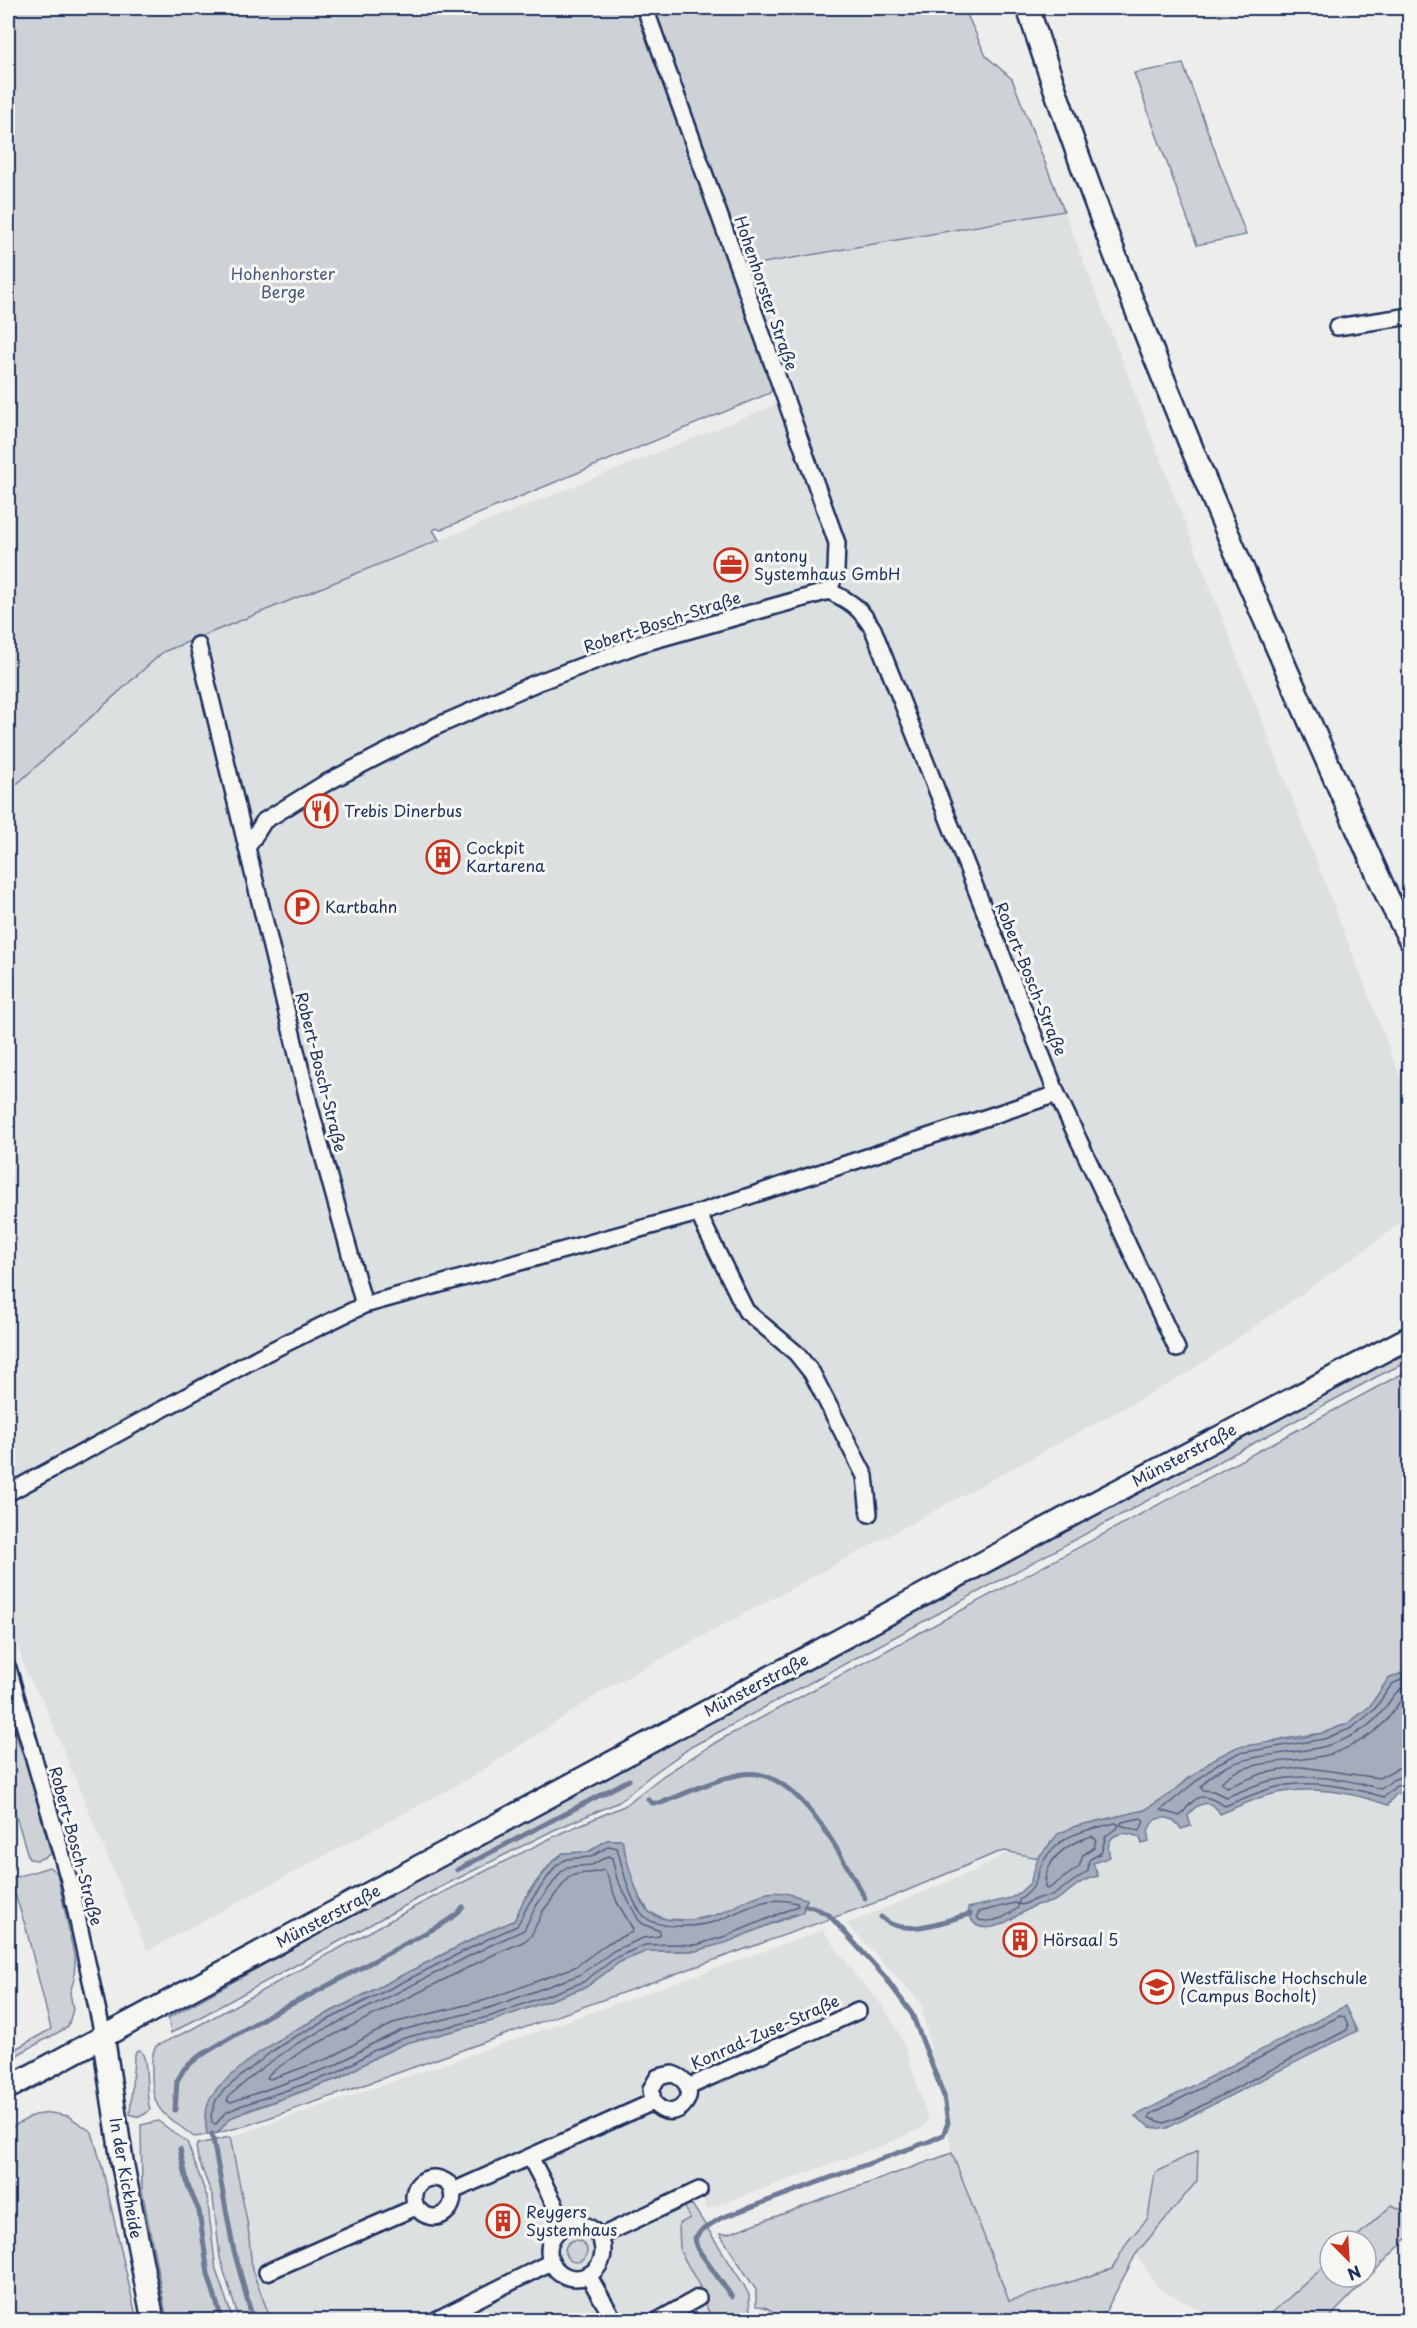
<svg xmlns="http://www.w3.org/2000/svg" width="1417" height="2328" viewBox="0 0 1417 2328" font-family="'Playpen Sans',sans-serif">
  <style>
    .built { fill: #dde0e1 }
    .green { fill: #ced2d7; stroke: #74809a; stroke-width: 1.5 }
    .water { fill: #a5acbc; stroke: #6e7a96; stroke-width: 1.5 }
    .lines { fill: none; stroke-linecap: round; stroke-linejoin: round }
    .shore { stroke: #526184; stroke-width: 1.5 }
    .stream { stroke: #6e7a96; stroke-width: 5 }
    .street-casing { stroke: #1b2f5e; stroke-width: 20 }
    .secondary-casing { stroke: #1b2f5e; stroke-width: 26 }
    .street { stroke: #f6f6f2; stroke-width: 15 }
    .secondary { stroke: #f6f6f2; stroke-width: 21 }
    .labels { text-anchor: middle; stroke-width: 6; stroke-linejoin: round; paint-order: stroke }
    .park-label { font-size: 16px; fill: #48587c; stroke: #f6f6f2 }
    .street-label { font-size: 16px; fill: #1b2f5e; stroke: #f6f6f2 }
    .poi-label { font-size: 16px; fill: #1b2f5e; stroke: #f6f6f2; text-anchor: start }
  </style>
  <rect width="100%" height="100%" fill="#edeeec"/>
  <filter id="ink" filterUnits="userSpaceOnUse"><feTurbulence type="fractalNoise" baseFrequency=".0167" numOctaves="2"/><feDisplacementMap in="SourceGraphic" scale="12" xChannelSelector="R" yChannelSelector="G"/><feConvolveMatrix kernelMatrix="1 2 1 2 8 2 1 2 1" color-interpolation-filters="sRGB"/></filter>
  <g filter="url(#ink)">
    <path class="built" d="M1064 211 1409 1099V1214L1382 1238 1185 1375 611 1686 472 1777 147 1951 42 1699 27 1675 8 1616V792L163 652 773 406 796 393 747 266Z
      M1409 1628V2214L1392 2205 1352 2241H1330V2261L1264 2320H1218L1158 2288 1136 2254 1197 2181 1155 2173 1148 2218 1128 2241 1112 2269 1008 2301 952 2153 921 2003 847 1924 976 1870Z
      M823 1930 858 1978 883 2006 898 2030 908 2056 928 2119 924 2127 884 2145 707 2209 697 2184 666 2197 672 2210 684 2205 691 2218 679 2224 680 2251 700 2287 695 2290 714 2320H271L252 2270 248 2226 230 2137 485 2050Z"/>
    <path class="green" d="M8 8H639L775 381 770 393 440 530 437 528 433 530 439 540 163 652 8 792Z
      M652 8H964L986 56 1012 79 1064 211 747 266Z
      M1183 64 1246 235 1197 245 1134 73Z
      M1409 1354V1361L1378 1376 691 1747 650 1776 619 1802 554 1830 419 1898 171 2033 168 2018 407 1885 1037 1545 1379 1365Z
      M1409 1370V1670L1388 1679 1370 1706 1349 1723 1323 1733 1276 1740 1188 1778 1170 1794 1145 1810 1076 1826 1058 1834 1038 1858 1005 1851 996 1853 894 1896 344 2092 248 2125 218 2133 229 2118 340 2078 376 2057 406 2043 492 2021 586 1987 620 1962 647 1951H696L802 1913 807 1900 767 1893 716 1915 690 1920 666 1919 649 1912 637 1892 630 1873 622 1840H607L588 1852 563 1853 552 1862 532 1887 524 1900 514 1921 485 1933 291 2032 268 2047 242 2068 205 2114 207 2135 194 2137C166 2114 152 2115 152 2074 152 2064 151 2054 156 2046L192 2029 422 1903 561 1833 624 1806 664 1775 718 1741Z
      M8 1711 32 1783 51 1854 38 1860 29 1859 8 1789Z
      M49 1867 57 1873 75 1960 74 1979 70 1993 73 2009 68 2027 8 2060V2053L51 2029 26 1928 10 1879Z
      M140 2050C150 2060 144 2093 150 2109 145 2116 138 2118 130 2114L134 2058 136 2051Z
      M51 2113 68 2116 92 2132 102 2167 137 2320H8V2129L34 2115Z
      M158 2121 187 2142 207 2197 216 2270 233 2320H167L142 2190 141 2125Z
      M230 2137 248 2226 252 2270 271 2320H239L220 2258 213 2198 198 2158 196 2147 198 2144Z
      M1198 2150 1197 2181 1136 2254 1101 2320H780C773 2311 768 2306 756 2306V2290L720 2234H727L952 2153 1009 2301 1112 2269 1128 2241 1148 2218 1155 2173Z
      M686 2203 693 2206 744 2285 749 2295 750 2315 762 2313 770 2320H714L695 2289 700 2287 680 2251 679 2224 690 2218 684 2205Z
      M1392 2205 1409 2214V2236L1327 2320H1264L1330 2261V2277H1366V2241H1352Z
      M565 2251a11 11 0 1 1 22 0a11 11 0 1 1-22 0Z"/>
    <path class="water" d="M1409 1670V1788L1395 1795 1388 1805C1351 1792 1311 1785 1273 1794 1255 1798 1237 1807 1220 1814 1212 1798 1196 1802 1188 1816L1191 1826 1181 1829C1170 1809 1143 1817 1149 1842L1142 1844 1140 1838C1122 1829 1103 1834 1110 1857L1093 1863 1098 1876C1077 1880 1071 1893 1054 1901 1048 1904 1042 1903 1036 1905 1020 1912 994 1936 976 1925 971 1922 969 1913 968 1908L1011 1898 1019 1893 1030 1883 1038 1858 1058 1834 1076 1826 1145 1810 1170 1794 1214 1759 1237 1747 1301 1738 1323 1733 1349 1723 1370 1706 1388 1679Z
      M607 1840H622C626 1857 636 1901 649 1912 664 1925 700 1920 716 1915 733 1909 749 1897 767 1893 781 1890 794 1896 807 1899L802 1913 792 1915 728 1942 696 1951H647L620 1962 586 1987 492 2021 406 2043 376 2057 340 2078 243 2112 229 2119 218 2133 207 2135 205 2114 210 2098 219 2086 254 2056 291 2032 485 1933 514 1921 524 1900 552 1862 563 1853 589 1852Z
      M1345 2006 1357 2031 1165 2129 1150 2127 1135 2116Z"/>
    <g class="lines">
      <path class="shore" d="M1410 1676 1392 1684 1374 1710 1352 1728 1324 1739 1239 1753 1217 1764 1161 1810 1180 1816C1197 1796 1199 1790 1225 1806 1239 1800 1254 1794 1269 1789 1306 1778 1347 1786 1384 1797L1396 1786 1410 1783
        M1410 1684C1393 1691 1392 1700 1381 1713 1367 1730 1346 1740 1326 1746 1286 1757 1228 1750 1201 1787L1203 1790 1213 1791 1226 1797C1241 1792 1255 1784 1270 1781 1307 1773 1345 1778 1381 1789L1394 1779 1410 1775
        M1410 1694C1398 1699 1394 1712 1386 1721 1370 1737 1352 1747 1331 1754 1303 1763 1239 1758 1221 1783L1227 1787 1264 1773 1302 1767 1379 1778 1398 1768 1410 1766
        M1141 1818 1144 1821 1140 1831 1120 1825 1122 1822Z
        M1115 1823 1118 1824V1827L1106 1836 1101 1853 1089 1860 1088 1871 1052 1896 1038 1898 1022 1905 1019 1904V1900C1040 1886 1033 1880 1043 1862 1058 1834 1087 1830 1115 1823Z
        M1092 1836 1096 1839 1094 1848 1083 1855 1079 1867 1048 1889 1045 1888C1043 1860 1067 1843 1092 1836Z
        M609 1846 617 1848C622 1866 630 1904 645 1917 661 1931 704 1927 722 1919 748 1908 768 1894 797 1903L798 1906 726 1936 696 1945 672 1944 645 1945 617 1957 583 1982 491 2016 404 2038 373 2051 337 2073 240 2106 225 2113 216 2124 212 2123 211 2115 216 2100 224 2090 271 2052 294 2037 488 1939 517 1926 529 1903 556 1866 566 1859 591 1857Z
        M608 1856 612 1858 617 1879 638 1919 643 1924 660 1931V1936L643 1938 615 1950 579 1975 489 2008 402 2030 370 2045 334 2066 231 2102 227 2101 229 2096 263 2067 298 2043 491 1945 524 1930 536 1906 561 1872 567 1867 592 1865Z
        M603 1870 606 1872 617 1902 633 1929 632 1932 608 1943 575 1967 486 2000 397 2022 366 2037 330 2058 270 2079 267 2078 269 2074 302 2051 495 1954 523 1942 531 1936 543 1911 568 1878C578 1871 592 1875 603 1870Z
        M1015 1903 1018 1904V1908C1007 1916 994 1924 979 1920L977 1916 979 1912Z
        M1340 2016 1344 2017 1348 2026 1347 2030 1180 2117 1164 2123 1149 2118 1151 2114Z"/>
      <path class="stream" d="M648 1799 652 1803H661C687 1793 715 1779 743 1774 798 1765 842 1859 865 1898
        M457 1870 629 1780
        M881 1917C903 1939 943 1921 970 1914
        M175 2110 177 2081 184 2069 198 2057 269 2015 312 1994 444 1923 457 1914 463 1907
        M212 2134 233 2247 253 2320
        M180 2149 188 2186 199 2211 208 2274 222 2320
        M732 2297 697 2248 695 2238 702 2230 721 2218 930 2141 943 2135 948 2123 944 2096 912 2014 885 1977 829 1915 813 1907 805 1906"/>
      <g class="street-casing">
        <path id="street" d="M645 8 837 543 836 571 829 591
          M1337 327 1410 316
          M198 645 247 848
          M698 1213 746 1311 796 1353 812 1373 865 1476 869 1514
          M364 1305 310 1108 247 848 264 821 324 784 437 726 536 683 640 644 829 591C852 602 860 608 873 629L1057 1094
          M8 1493 268 1352 364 1305 698 1213 1057 1094 1177 1349
          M8 1668 69 1880 103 2035
          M688 2087 858 2011
          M530 2157 566 2226
          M453 2191 653 2102C677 2131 708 2085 672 2074L658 2077 651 2089 653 2102
          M549 2251a27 27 0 1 1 54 0a27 27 0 1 1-54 0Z
          M599 2237 699 2190
          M267 2272 416 2207C407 2184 430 2169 449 2184 463 2209 434 2230 416 2207
          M588 2275 614 2320
          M436 2320 551 2262
          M659 2320 698 2298"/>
      </g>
      <g class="secondary-casing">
        <path id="secondary" d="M1028 8C1126 313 1258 607 1389 900L1410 940
          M103 2035 122 2161 153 2320
          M8 2088 1062 1520 1410 1337"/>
      </g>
      <use href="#street" class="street"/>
      <use href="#secondary" class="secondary"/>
    </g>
  </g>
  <defs>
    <g id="office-ring" transform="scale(1.725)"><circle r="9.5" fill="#f6f6f2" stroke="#c8321e" stroke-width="1.5"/><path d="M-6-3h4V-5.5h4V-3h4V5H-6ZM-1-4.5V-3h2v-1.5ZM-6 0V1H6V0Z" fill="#c8321e"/></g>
    <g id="restaurant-ring" transform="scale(1.725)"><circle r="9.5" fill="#f6f6f2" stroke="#c8321e" stroke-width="1.5"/><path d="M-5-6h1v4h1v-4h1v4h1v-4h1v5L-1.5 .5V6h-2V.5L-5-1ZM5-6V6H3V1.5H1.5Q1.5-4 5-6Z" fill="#c8321e"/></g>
    <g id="building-ring" transform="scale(1.725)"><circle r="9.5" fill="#f6f6f2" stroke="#c8321e" stroke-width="1.5"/><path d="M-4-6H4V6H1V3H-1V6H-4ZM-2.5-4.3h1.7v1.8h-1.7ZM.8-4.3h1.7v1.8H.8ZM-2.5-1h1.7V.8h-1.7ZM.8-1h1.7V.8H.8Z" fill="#c8321e"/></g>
    <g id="parking-ring" transform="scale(1.725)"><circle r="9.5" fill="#f6f6f2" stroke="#c8321e" stroke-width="1.5"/><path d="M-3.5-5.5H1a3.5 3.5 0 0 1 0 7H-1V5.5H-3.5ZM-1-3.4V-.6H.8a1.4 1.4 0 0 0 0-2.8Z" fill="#c8321e"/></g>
    <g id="university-ring" transform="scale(1.725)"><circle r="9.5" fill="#f6f6f2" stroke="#c8321e" stroke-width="1.5"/><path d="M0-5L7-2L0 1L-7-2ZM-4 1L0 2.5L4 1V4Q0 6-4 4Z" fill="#c8321e"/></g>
  </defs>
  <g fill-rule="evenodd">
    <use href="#office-ring" x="731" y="565"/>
    <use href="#restaurant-ring" x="321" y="811"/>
    <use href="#building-ring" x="443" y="857"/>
    <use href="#parking-ring" x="302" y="907"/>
    <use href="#building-ring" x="1020" y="1940"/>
    <use href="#university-ring" x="1157" y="1987"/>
    <use href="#building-ring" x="503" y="2221"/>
  </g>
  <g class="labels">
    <g class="park-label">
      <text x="283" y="280">Hohenhorster<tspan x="283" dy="18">Berge</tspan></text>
    </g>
    <g class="street-label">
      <text transform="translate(766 293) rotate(71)" y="6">Hohenhorster Straße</text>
      <text transform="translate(662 622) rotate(-18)" y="6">Robert-Bosch-Straße</text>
      <text transform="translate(1031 979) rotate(68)" y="6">Robert-Bosch-Straße</text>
      <text transform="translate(321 1072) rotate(76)" y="6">Robert-Bosch-Straße</text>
      <text transform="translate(1184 1455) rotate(-28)" y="6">Münsterstraße</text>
      <text transform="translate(756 1685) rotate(-28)" y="6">Münsterstraße</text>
      <text transform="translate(76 1846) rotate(75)" y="6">Robert-Bosch-Straße</text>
      <text transform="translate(328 1916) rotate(-28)" y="6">Münsterstraße</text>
      <text transform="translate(765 2032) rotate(-24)" y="6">Konrad-Zuse-Straße</text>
      <text transform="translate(126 2178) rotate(80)" y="6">In der Kickheide</text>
    </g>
    <g class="poi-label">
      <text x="754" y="562">antony<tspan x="754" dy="18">Systemhaus GmbH</tspan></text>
      <text x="344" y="817">Trebis Dinerbus</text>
      <text x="466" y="854">Cockpit<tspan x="466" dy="18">Kartarena</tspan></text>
      <text x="325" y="913">Kartbahn</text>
      <text x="1043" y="1946">Hörsaal 5</text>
      <text x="1180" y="1984">Westfälische Hochschule<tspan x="1180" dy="18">(Campus Bocholt)</tspan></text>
      <text x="526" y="2218">Reygers<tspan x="526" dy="18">Systemhaus</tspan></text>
    </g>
  </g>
  <rect width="1417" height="2328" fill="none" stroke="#f6f6f2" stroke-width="30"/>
  <rect x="15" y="15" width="1387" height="2298" fill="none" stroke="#1b2f5e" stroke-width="2" filter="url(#ink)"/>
  <g transform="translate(1348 2259) rotate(156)"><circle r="28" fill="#f6f6f2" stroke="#9ea6b7" stroke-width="1.5"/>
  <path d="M0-4.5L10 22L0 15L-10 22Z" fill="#c8321e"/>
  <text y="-9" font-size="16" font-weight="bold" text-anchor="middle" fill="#1b2f5e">N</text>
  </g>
</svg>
